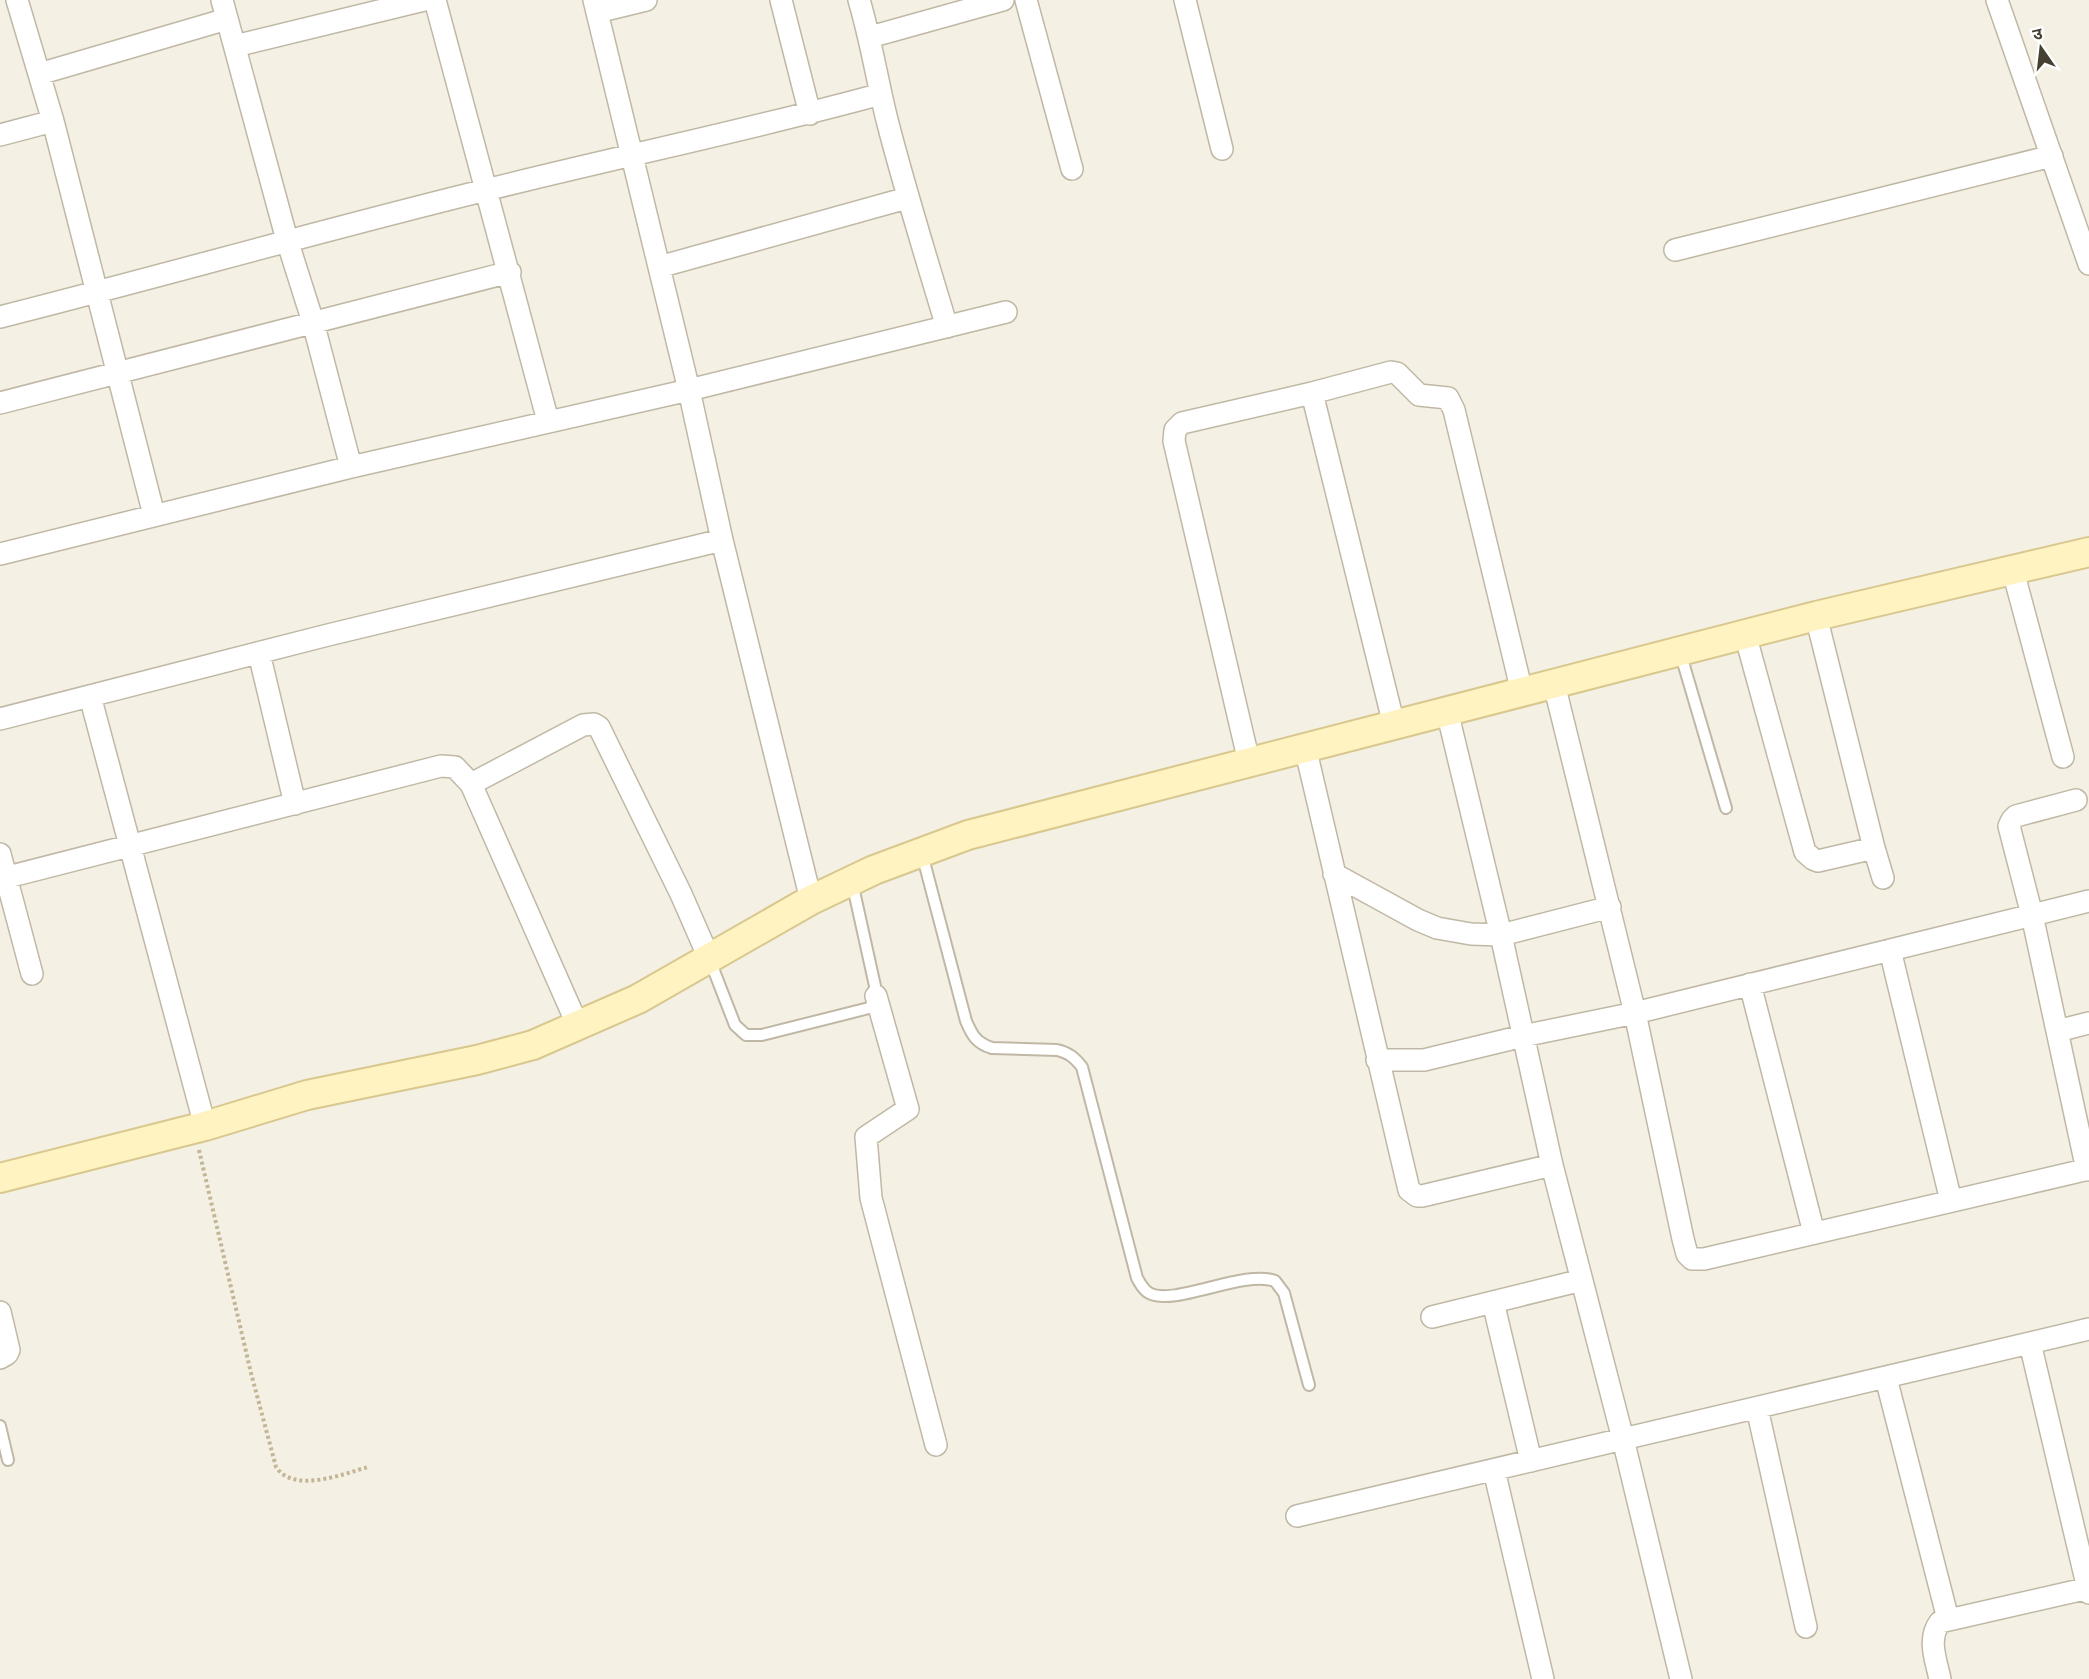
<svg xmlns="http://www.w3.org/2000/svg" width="2089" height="1679" viewBox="0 0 2089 1679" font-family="Karla,'Noto Sans Devanagari',sans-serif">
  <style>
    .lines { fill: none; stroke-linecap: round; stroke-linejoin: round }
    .lane-casing { stroke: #c0b8a5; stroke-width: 14 }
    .street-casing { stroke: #c0b8a5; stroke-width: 24 }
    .secondary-casing { stroke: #d8c88e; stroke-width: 32 }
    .path { stroke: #c3b595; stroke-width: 4; stroke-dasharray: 3 3; stroke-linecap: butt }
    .lane { stroke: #fff; stroke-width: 10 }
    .street { stroke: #fff; stroke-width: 21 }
    .secondary { stroke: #fff3c2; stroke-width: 28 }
  </style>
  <rect width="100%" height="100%" fill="#f4f0e4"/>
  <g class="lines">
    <g class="lane-casing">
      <path id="lane" d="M1680 652 1726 808
        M922 854 966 1021C972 1035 976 1043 992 1048L1057 1050C1069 1053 1074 1057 1082 1067L1137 1278C1140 1283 1143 1290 1149 1293 1174 1307 1244 1269 1275 1281L1284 1293 1309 1385
        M709 958 735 1025 746 1035H762L869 1008 875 1001V986L852 882
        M0 1426 8 1460"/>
    </g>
    <g class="street-casing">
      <path id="street" d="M17 0 53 121 154 515
        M222 0 287 240 313 322 351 467
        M435 0 548 421
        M594 0 689 390 722 540 811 900
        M781 0 810 114
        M859 0C871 40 877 80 887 120 905 190 926 258 947 327
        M1026 0 1072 169
        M1185 0 1222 149
        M1997 0 2089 264
        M597 12 646 0
        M870 37 1003 0
        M235 46 424 0
        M39 74 227 19
        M0 135 53 121
        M1675 250 2052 156
        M659 267 907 198
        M0 317C162 276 323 230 486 190 617 157 750 130 881 94
        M1312 393 1394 725
        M0 403 510 272
        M0 554 351 467 689 390 1006 312
        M2013 571 2063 757
        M1816 616 1874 848 1883 878
        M1745 634 1805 852 1813 859 1818 861 1874 848
        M259 653 295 804
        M1554 684 1635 1013 1683 1239 1687 1254 1692 1259H1704L2089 1169
        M90 696 205 1126
        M1447 711 1501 935 1552 1165 1623 1439 1681 1679
        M0 719 328 635 722 540
        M1305 747 1409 1190 1417 1196H1422L1552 1165
        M1249 762 1174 441 1175 430 1182 423 1312 393 1391 372 1397 373 1419 395 1448 398 1454 410 1522 692
        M471 784 583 725 594 724 599 727 681 894 709 958
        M2076 800 2016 816 2012 820 2009 826 2032 915 2087 1170
        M0 854 32 974
        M1334 874 1418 920 1437 928 1471 934 1501 935 1610 907
        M0 879 441 766 455 767 471 784 578 1026
        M1890 950 1951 1201
        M1750 984 1814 1233
        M876 996 908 1109 866 1137 871 1198 936 1445
        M2057 1031 2089 1023
        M1377 1060H1424L1523 1036 1635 1013 2089 901
        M1493 1302 1531 1461
        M0 1312 9 1350 7 1354 0 1358
        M1432 1317 1582 1280
        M2030 1343 2089 1593
        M1886 1378 1948 1619
        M1757 1408 1806 1627
        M1494 1470 1543 1679
        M1297 1516 2089 1329
        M1940 1679C1936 1660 1927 1639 1940 1622L2089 1588"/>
    </g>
    <g class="secondary-casing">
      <path id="secondary" d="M0 1178 205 1126 307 1095 477 1060 533 1045 638 999 811 900 874 870 968 835 1816 616 2089 552"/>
    </g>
    <path class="path" d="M199 1150 251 1373 276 1467C294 1494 343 1474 368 1467"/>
    <use href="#lane" class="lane"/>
    <use href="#street" class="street"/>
    <use href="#secondary" class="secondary"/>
  </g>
  <g transform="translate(2041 48) rotate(346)" stroke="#ffffff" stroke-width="4.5" paint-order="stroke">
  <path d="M0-4.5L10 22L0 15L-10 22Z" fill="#464033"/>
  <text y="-9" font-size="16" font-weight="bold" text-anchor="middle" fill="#464033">उ</text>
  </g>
</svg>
